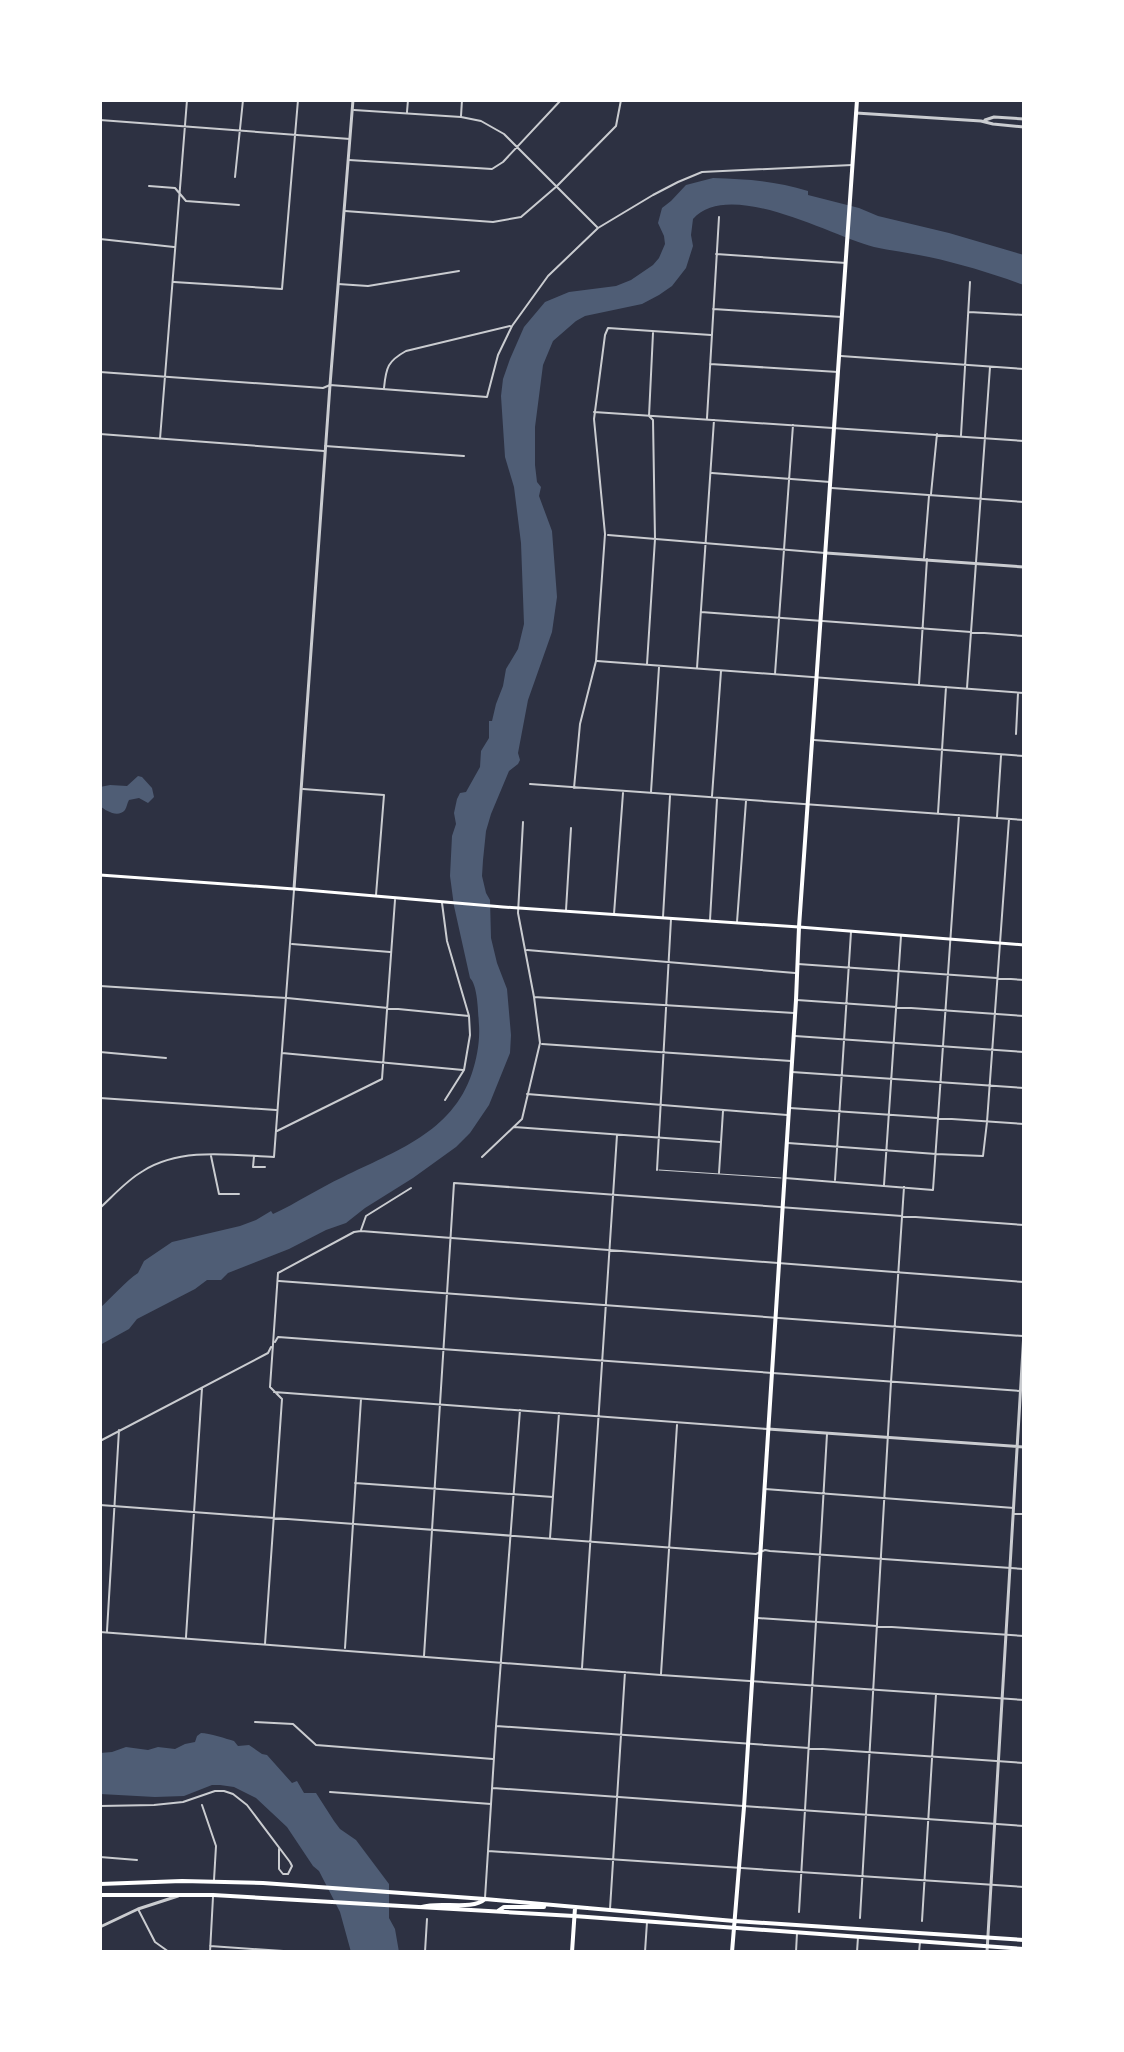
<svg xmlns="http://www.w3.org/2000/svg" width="1124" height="2052" viewBox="0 0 1124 2052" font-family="'Alegreya Sans',sans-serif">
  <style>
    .water { fill: #4f5d75 }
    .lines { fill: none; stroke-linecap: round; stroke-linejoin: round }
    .service { stroke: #caccd0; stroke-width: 1 }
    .minor { stroke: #caccd0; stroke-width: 2 }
    .tertiary { stroke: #caccd0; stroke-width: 3 }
    .secondary { stroke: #fff; stroke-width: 3 }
    .primary { stroke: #fff; stroke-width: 4 }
  </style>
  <rect width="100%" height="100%" fill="#2d3142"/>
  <path class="water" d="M713 178C746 179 776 181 808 191V195L859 208 878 216 949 233 1024 255V285C993 274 962 264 929 257 911 253 892 251 874 247 831 236 730 178 693 219L691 235 693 246 686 268 672 286 659 295 642 304 585 316 576 321 553 341 543 365 535 427V465L537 482 541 487 539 496 552 531 557 597 552 632 528 700 518 753 520 760 518 764 509 771 491 814 486 831 483 860 482 876 486 893 490 900 491 938 497 963 507 989 511 1035 510 1053 489 1105 470 1133 456 1147 413 1178 365 1208 346 1223 326 1230 289 1249 228 1273 221 1280H207L195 1289 137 1319 129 1329 100 1345V1308C112 1297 126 1281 138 1273L144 1261 172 1242 240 1226 256 1220 271 1211 273 1214C297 1203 319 1188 343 1177 395 1151 452 1133 472 1073 477 1058 480 1041 479 1025 478 1013 478 986 470 978L454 906 450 876 452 836 456 824 454 813 457 799 460 793 466 792 480 767 481 751 489 738V721H492L496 704 503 686 506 669 518 649 524 624 521 543 514 487 505 457 501 396 503 379 510 359 524 327 545 302 569 292 616 286 631 280 653 265 659 258 665 244 664 236 658 223 662 208 671 201 686 185Z
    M138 776 142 777 152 788 154 797 148 803 139 798 129 800C127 803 127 807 125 810 118 818 106 811 100 806V787L110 785 127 786Z
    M201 1733C209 1733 227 1739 234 1741L238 1746 249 1745 262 1754 267 1755 292 1783 297 1781 304 1793H316L334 1821 340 1829 356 1840 389 1884V1918L395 1929 399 1952H351L340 1912 319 1871 313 1866 287 1827 256 1798 234 1787 220 1785H212L184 1796 155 1797 100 1794V1753L112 1752 126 1747 148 1750 158 1747 175 1749 185 1744 195 1742 197 1736Z"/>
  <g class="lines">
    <path class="service" d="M659 1170 781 1178"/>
    <path class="minor" d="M354 110 461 117 481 121 504 134 597 227
      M407 112 408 100
      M461 116 462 100
      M100 120 350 139
      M349 160 492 169 503 162 561 100
      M235 177 243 100
      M149 186 175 188 186 201 239 205
      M345 211 493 222 521 217 557 186 616 126 621 100
      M100 239 174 247
      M716 254 846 263
      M174 282 282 289 298 100
      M338 284 368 286 459 271
      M713 309 842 317
      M969 312 1024 315
      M841 356 1024 369
      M710 364 838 372
      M100 372 323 388 330 385 487 397 498 355 512 326 548 276 598 228 653 195 678 182 702 172 852 165
      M384 388C386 367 388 361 406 351L510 326
      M594 412 1024 441
      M707 418 719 217
      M100 434 324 451
      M961 435 970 282
      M160 439 187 100
      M325 446 464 456
      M712 473 830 482
      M832 488 1024 502
      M931 494 937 434
      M608 535 825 553
      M924 558 929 496
      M701 612 1024 636
      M597 661 1024 693
      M647 664 655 539 653 420 649 416 653 333
      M697 668 714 420
      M775 674 793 425
      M919 684 927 559
      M967 688 990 367
      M1016 734 1018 693
      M814 740 1024 756
      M530 784 1024 820
      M574 788 580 724 596 661 605 534 594 419 605 335 608 328 711 335
      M303 789 384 795 376 895
      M651 792 659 667
      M712 796 721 671
      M938 813 946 687
      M997 817 1001 756
      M442 903 447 941 469 1016 470 1035 464 1070 445 1100
      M566 910 571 828
      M614 914 623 793
      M663 917 670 796
      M710 920 717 799
      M737 922 746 801
      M292 944 390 952
      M527 950 795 973
      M798 964 1024 980
      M100 986 287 998 469 1016
      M534 997 794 1013
      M797 1000 1024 1016
      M795 1036 1024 1052
      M542 1044 791 1061
      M100 1052 166 1058
      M282 1053 463 1070
      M792 1072 1024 1088
      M527 1094 787 1115
      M100 1098 276 1110
      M790 1108 1024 1124
      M514 1127 720 1142
      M277 1131 382 1079 395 900
      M788 1143 936 1154 983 1156 987 1122 1009 819
      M211 1156 219 1194H239
      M254 1156 253 1167H265
      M482 1157 522 1119 540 1043 534 997 518 913 523 822
      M657 1170 671 919
      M719 1173 723 1111
      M785 1178 933 1190 959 815
      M835 1180 851 932
      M884 1185 901 936
      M100 1208C114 1195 127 1180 143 1171 181 1147 231 1155 274 1157L294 890
      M361 1230 366 1216 411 1188
      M279 1281 1023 1336
      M275 1342 278 1337 1020 1391
      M274 1392 767 1429
      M100 1441 268 1353 271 1347
      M355 1483 553 1497
      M765 1489 1014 1508
      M100 1505 756 1554 765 1550 770 1551 1024 1569
      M1014 1514H1024
      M550 1538 559 1413
      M758 1618 1024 1636
      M107 1631 119 1430
      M100 1632 661 1675 1024 1700
      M186 1637 202 1388
      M265 1644 282 1399 270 1387 278 1273 354 1232 361 1231 1024 1282
      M345 1648 361 1399
      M424 1656 454 1183 1024 1225
      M582 1668 617 1135
      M661 1674 677 1425
      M255 1722 293 1724 316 1745 493 1759
      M496 1726 1024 1763
      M493 1788 1024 1826
      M330 1792 491 1804
      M202 1805 216 1846 214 1880
      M100 1806 154 1805 183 1802 215 1791H224L233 1794 247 1805 290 1862 292 1866 288 1874H283L279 1869V1849
      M488 1851 1024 1887
      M100 1857 137 1860
      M485 1898 496 1726 520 1410
      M138 1909 155 1942 169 1952
      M610 1909 625 1672
      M799 1912 827 1434
      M860 1918 891 1382 904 1187
      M922 1921 936 1694
      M210 1946 298 1952
      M210 1952 213 1897
      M425 1952 427 1919
      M645 1952 647 1922
      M796 1952 797 1933
      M857 1952 858 1937
      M919 1952 920 1942"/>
    <path class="tertiary" d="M856 113 981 121 993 124 1024 127
      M985 120 994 117 1024 119
      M826 553 1024 567
      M294 889 330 385 353 100
      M768 1429 1024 1447
      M100 1927 138 1909 178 1896
      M987 1952 1024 1332"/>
    <path class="secondary" d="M100 875 294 889 503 907 799 927 1024 945"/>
    <path class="primary" d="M100 1884 182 1881 263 1883 485 1899 734 1921 1024 1940
      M100 1895H213L574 1916 1024 1949
      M422 1907C440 1901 472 1911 485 1899
      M498 1911 504 1907H544
      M572 1952 575 1908
      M732 1952 744 1807 796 1000 799 927 857 100"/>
  </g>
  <rect width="1124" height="2052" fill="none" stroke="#ffffff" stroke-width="204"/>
</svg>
